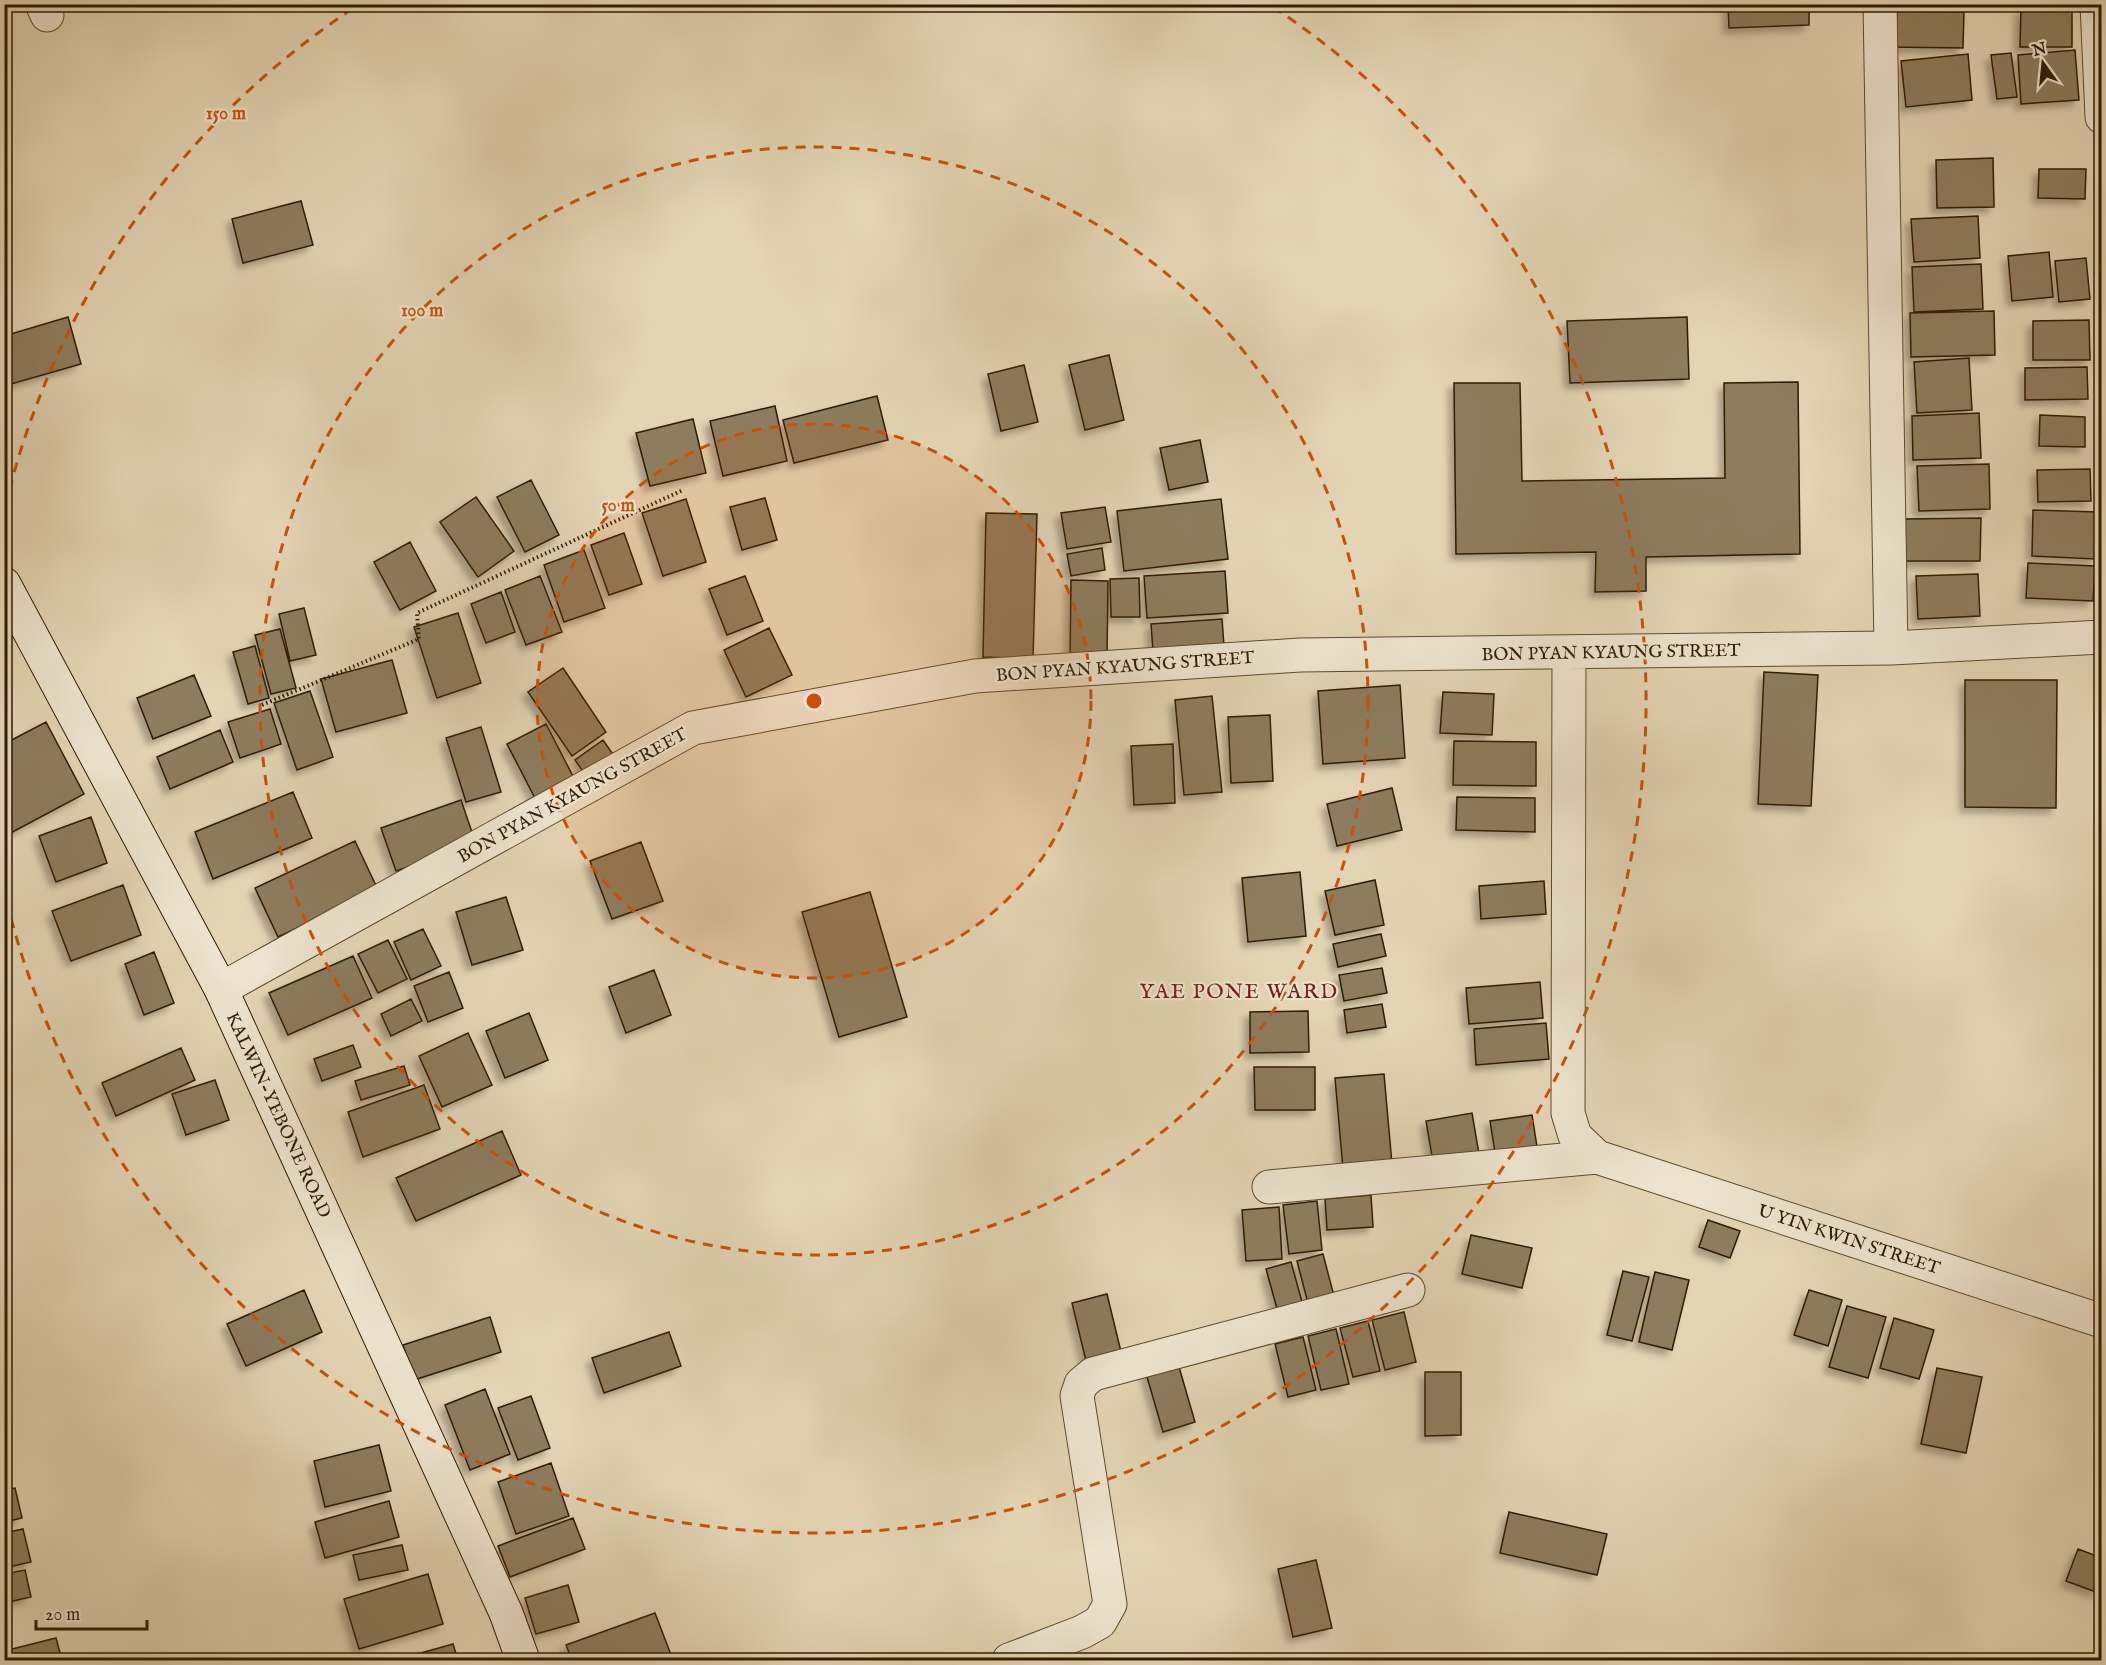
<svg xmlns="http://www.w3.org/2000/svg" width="2106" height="1665" viewBox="0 0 2106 1665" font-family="'IM FELL English',serif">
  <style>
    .building { fill: #8d7c5d; stroke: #301c00; stroke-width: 1.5; filter: url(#shadow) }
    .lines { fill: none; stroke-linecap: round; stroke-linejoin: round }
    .street-casing { stroke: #5d4a2d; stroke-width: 35 }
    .secondary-casing { stroke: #301c00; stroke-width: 35 }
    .path { stroke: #301c00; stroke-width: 4; stroke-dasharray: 1.5 3; stroke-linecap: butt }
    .street { stroke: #ede3ce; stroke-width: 33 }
    .secondary { stroke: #ede3ce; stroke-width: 33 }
    .ring { fill: none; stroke: #cc500a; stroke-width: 3; stroke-dasharray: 10 8 }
    .labels { text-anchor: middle; stroke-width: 4.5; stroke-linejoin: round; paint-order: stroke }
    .street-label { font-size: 18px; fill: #301c00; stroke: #ede3ce }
    .quarter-label { font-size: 21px; letter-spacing: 1.5px; fill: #7a1f14; stroke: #ede3ce }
    .centre { fill: #cc500a; stroke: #ede3ce; stroke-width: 3 }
    .ring-label { font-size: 18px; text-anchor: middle; font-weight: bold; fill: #cc500a; stroke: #ede3ce; stroke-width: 4.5; stroke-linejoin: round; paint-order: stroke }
  </style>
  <defs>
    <filter id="shadow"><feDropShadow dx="-5.5" dy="5.5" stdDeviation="3" flood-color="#0004"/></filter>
  </defs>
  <rect width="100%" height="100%" fill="#e3d4b3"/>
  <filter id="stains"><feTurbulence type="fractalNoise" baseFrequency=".00333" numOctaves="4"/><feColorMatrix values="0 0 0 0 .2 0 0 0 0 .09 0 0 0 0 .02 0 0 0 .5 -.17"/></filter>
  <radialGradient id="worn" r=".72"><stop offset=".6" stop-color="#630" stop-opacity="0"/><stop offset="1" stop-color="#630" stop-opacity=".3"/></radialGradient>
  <path class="building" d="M1728 4H1809V25L1729 28Z
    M2021 8H2072V47H2020Z
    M1891 11 1964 12 1963 48 1891 47Z
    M2075 50 2079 100 2021 104 2018 55Z
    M2011 53 2017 97 1997 99 1991 55Z
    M1968 54 1972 100 1906 107 1901 61Z
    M1993 158 1994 207 1937 208 1936 160Z
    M2039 169H2086L2085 199 2038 198Z
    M301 201 313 245 243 263 232 219Z
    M1978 216 1980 258 1914 262 1911 219Z
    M2049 252 2053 297 2012 301 2008 256Z
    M2086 258 2090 299 2059 302 2055 261Z
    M1981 264 1983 309 1914 312 1912 267Z
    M1994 311 1995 355 1911 357 1910 313Z
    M68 317 81 364 4 386V336Z
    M1687 317 1689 379 1570 383 1567 321Z
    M2089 320 2090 360H2033V321Z
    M1109 355 1124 420 1085 430 1069 365Z
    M1969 358 1972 410 1917 413 1914 362Z
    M1024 365 1038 422 1001 431 988 374Z
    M2087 367 2088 399 2025 400V368Z
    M1798 382 1800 554 1646 557V591L1595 592 1596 552 1456 554 1454 383H1520L1522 481 1725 478 1724 383Z
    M877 396 888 440 794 463 783 420Z
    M775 406 787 461 723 476 710 421Z
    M1979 413 1981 458 1913 460 1912 416Z
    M2040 415 2085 417V447L2039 446Z
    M693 419 706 473 650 486 636 433Z
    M1200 440 1208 482 1169 490 1160 448Z
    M1989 464 1990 509 1919 511 1917 466Z
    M2090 469 2091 501 2038 502 2037 470Z
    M531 480 559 535 525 552 497 497Z
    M476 497 514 551 478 577 440 522Z
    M765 498 777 540 742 550 730 507Z
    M686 499 706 562 663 576 642 513Z
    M1221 499 1228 559 1124 571 1117 511Z
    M1105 507 1111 542 1067 549 1061 513Z
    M2033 510 2098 512 2096 559 2032 556Z
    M986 513 1037 514 1033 659 983 657Z
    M1981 518 1980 561H1904V519Z
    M624 533 642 584 609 595 591 545Z
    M410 542 436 591 400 610 374 562Z
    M1102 548 1105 570 1071 576 1067 554Z
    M584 550 605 608 564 622 544 565Z
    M2028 563 2095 566 2093 601 2026 598Z
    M1225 571 1228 613 1147 618 1144 576Z
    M1978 574 1980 616 1918 619 1916 576Z
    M540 576 562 632 526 645 505 590Z
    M745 576 763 621 727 635 709 589Z
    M1139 578 1140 617H1111L1110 579Z
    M1071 580 1108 581 1107 659H1070Z
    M501 592 515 632 486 643 471 604Z
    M304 608 316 655 290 661 279 614Z
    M458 613 481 683 437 698 414 627Z
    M1222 619 1224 646 1153 651 1151 624Z
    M769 628 792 675 746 697 724 650Z
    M280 629 296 688 271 694 255 635Z
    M255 646 269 698 248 704 233 652Z
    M392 660 407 713 336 732 321 679Z
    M563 668 606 732 572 756 528 692Z
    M1764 672 1818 675 1811 806 1758 804Z
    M194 675 211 716 153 739 137 698Z
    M1965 680H2057L2056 808 1965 807Z
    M1400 685 1405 758 1323 764 1318 691Z
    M310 691 333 757 297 770 274 703Z
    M1443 692 1494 694 1492 735 1440 733Z
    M1212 696 1222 792 1184 795 1175 700Z
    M270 709 281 744 240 758 228 722Z
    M1270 715 1273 781 1231 783 1228 717Z
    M46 722 84 794 5 836 4 744Z
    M546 724 576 782 537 802 507 744Z
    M481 727 501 792 466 802 446 738Z
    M220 730 233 762 170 789 157 757Z
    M603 740 617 760 589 780 575 760Z
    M1454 741 1536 742V786L1453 785Z
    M1173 744 1175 803 1134 805 1131 746Z
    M1392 788 1402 830 1337 846 1327 804Z
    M293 792 312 838 213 879 195 832Z
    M1457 797 1535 798V832L1456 830Z
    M461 800 476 844 396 871 381 828Z
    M91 817 107 863 56 882 39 836Z
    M355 841 378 890 278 937 255 888Z
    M641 842 663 901 612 919 590 861Z
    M1300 872 1306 936 1248 942 1242 878Z
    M1375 880 1384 925 1335 935 1325 891Z
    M1544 881 1546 914 1481 919 1479 886Z
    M123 885 141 935 71 961 52 911Z
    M870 892 907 1017 839 1037 802 912Z
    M506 897 523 950 472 965 456 912Z
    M423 929 441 966 411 980 394 942Z
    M1381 934 1386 956 1338 967 1333 944Z
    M388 940 407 979 378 993 358 954Z
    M154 952 174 1003 144 1015 125 964Z
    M353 956 372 998 288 1035 269 993Z
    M1382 968 1387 993 1344 1001 1339 975Z
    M654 970 671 1015 626 1033 609 987Z
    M449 972 463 1008 428 1022 414 986Z
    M1540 982 1543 1018 1469 1024 1466 988Z
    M411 999 422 1021 391 1036 381 1014Z
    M1382 1004 1386 1027 1347 1033 1344 1010Z
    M1308 1011 1309 1052 1250 1053V1012Z
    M529 1013 548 1060 505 1078 486 1031Z
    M1546 1023 1549 1059 1476 1065 1474 1029Z
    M468 1033 492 1085 442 1107 419 1056Z
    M353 1045 361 1067 322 1081 314 1059Z
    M181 1048 195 1080 116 1116 102 1083Z
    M404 1066 410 1085 361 1100 355 1081Z
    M1254 1067H1315V1110H1255Z
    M1384 1074 1392 1164 1343 1169 1335 1078Z
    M215 1080 229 1120 186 1135 172 1094Z
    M424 1085 440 1129 363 1157 348 1112Z
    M1472 1113 1479 1154 1433 1162 1426 1121Z
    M1532 1115 1538 1153 1496 1159 1490 1121Z
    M502 1131 521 1175 416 1221 396 1178Z
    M1371 1195 1373 1227 1327 1230 1325 1199Z
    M1317 1201 1322 1250 1289 1254 1283 1205Z
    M1279 1207 1282 1259 1246 1261 1242 1210Z
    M1708 1220 1740 1231 1730 1258 1699 1247Z
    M1471 1235 1532 1248 1522 1288 1462 1274Z
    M1323 1254 1335 1300 1309 1307 1297 1261Z
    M1291 1262 1304 1309 1279 1316 1266 1269Z
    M1623 1271 1649 1277 1632 1341 1607 1335Z
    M1655 1272 1689 1280 1672 1350 1639 1342Z
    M304 1290 322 1332 246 1366 227 1324Z
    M1809 1290 1842 1300 1828 1346 1794 1335Z
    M1107 1294 1122 1356 1087 1365 1072 1303Z
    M1847 1306 1886 1317 1868 1378 1829 1367Z
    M1404 1312 1416 1362 1385 1370 1372 1320Z
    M490 1317 501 1352 414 1380 403 1345Z
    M1894 1318 1934 1330 1919 1379 1880 1368Z
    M1368 1321 1380 1371 1353 1377 1340 1328Z
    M1336 1329 1349 1384 1321 1390 1308 1336Z
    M669 1332 681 1366 604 1393 592 1358Z
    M1303 1337 1316 1390 1288 1397 1275 1344Z
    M1177 1360 1195 1422 1163 1432 1145 1370Z
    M1937 1368 1982 1377 1966 1453 1921 1444Z
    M1425 1372H1461V1435L1425 1436Z
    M485 1389 510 1454 470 1470 445 1405Z
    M531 1396 550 1448 518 1460 498 1408Z
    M379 1445 391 1491 325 1507 314 1461Z
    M4 1452 11 1476 4 1478Z
    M551 1463 569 1516 516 1534 498 1482Z
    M15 1488 22 1518 4 1522V1490Z
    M389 1501 399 1537 325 1558 315 1522Z
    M1509 1512 1607 1534 1597 1575 1500 1553Z
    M573 1518 585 1549 510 1577 498 1546Z
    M23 1529 31 1562 4 1568V1533Z
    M402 1545 408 1570 359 1580 353 1555Z
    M2078 1549 2102 1558V1579L2096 1592 2066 1581Z
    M1316 1560 1332 1628 1293 1637 1278 1569Z
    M25 1570 31 1597 4 1603V1574Z
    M428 1574 443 1624 359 1649 344 1599Z
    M568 1585 579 1622 536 1634 525 1598Z
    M655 1613 673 1660H572L566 1645Z
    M56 1638 62 1660H4V1651Z
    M453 1644 458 1660H396Z"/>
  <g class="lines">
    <g class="street-casing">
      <path id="street" d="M42 4 47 15
        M1880 4 1891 648
        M2097 4 2102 117
        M1569 652 1568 1113 1575 1136 1597 1157
        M221 989 693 728 975 676 1300 655 1891 648 2102 637
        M1269 1187 1597 1157 2102 1321
        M1009 1660 1082 1632 1100 1622 1110 1604 1077 1396 1081 1384 1093 1374 1408 1290"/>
    </g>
    <g class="secondary-casing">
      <path id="secondary" d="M4 584 221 989 506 1613 523 1660"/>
    </g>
    <path class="path" d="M262 705 419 639 417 613 683 490"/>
    <use href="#street" class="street"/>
    <use href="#secondary" class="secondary"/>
  </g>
  <circle cx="814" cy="701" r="277" fill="#cc500a" fill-opacity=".12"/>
  <g class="ring">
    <circle cx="814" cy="701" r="277"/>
    <circle cx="814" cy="701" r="554"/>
    <path d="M5 507A832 832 0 0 1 355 7M1273 7A832 832 0 1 1 5 895"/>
  </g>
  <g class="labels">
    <g class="street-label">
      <text transform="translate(1611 652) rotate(-1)" y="6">BON PYAN KYAUNG STREET</text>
      <text transform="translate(1125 666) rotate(-4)" y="6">BON PYAN KYAUNG STREET</text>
      <text transform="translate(572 795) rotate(-29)" y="6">BON PYAN KYAUNG STREET</text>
      <text transform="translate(279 1115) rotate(65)" y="6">KALWIN-YEBONE ROAD</text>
      <text transform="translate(1849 1239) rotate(18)" y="6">U YIN KWIN STREET</text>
    </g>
    <g class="quarter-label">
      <text x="1239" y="998">YAE PONE WARD</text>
    </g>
  </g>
  <circle cx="814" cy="701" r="9" class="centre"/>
  <g class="ring-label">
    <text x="226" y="119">150 m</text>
    <text x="422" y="316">100 m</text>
    <text x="618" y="511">50 m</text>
  </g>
  <rect width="2106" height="1665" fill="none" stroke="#e3d4b3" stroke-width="24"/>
  <rect x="6" y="6" width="2094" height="1653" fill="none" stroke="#301c00" stroke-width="3"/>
  <rect x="12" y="12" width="2082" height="1641" fill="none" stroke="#301c00" stroke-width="1.5"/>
  <g transform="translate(2043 63) rotate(345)" stroke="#ede3ce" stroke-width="4.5" paint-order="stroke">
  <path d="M0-4.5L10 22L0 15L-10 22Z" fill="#301c00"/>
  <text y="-9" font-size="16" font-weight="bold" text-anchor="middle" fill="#301c00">N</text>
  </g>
  <path d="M36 1620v9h111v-9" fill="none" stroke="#301c00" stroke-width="3"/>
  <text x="45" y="1620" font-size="18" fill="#301c00" stroke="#ede3ce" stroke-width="4.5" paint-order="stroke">20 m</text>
  <rect width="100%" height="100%" filter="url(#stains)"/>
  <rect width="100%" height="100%" fill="url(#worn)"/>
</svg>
